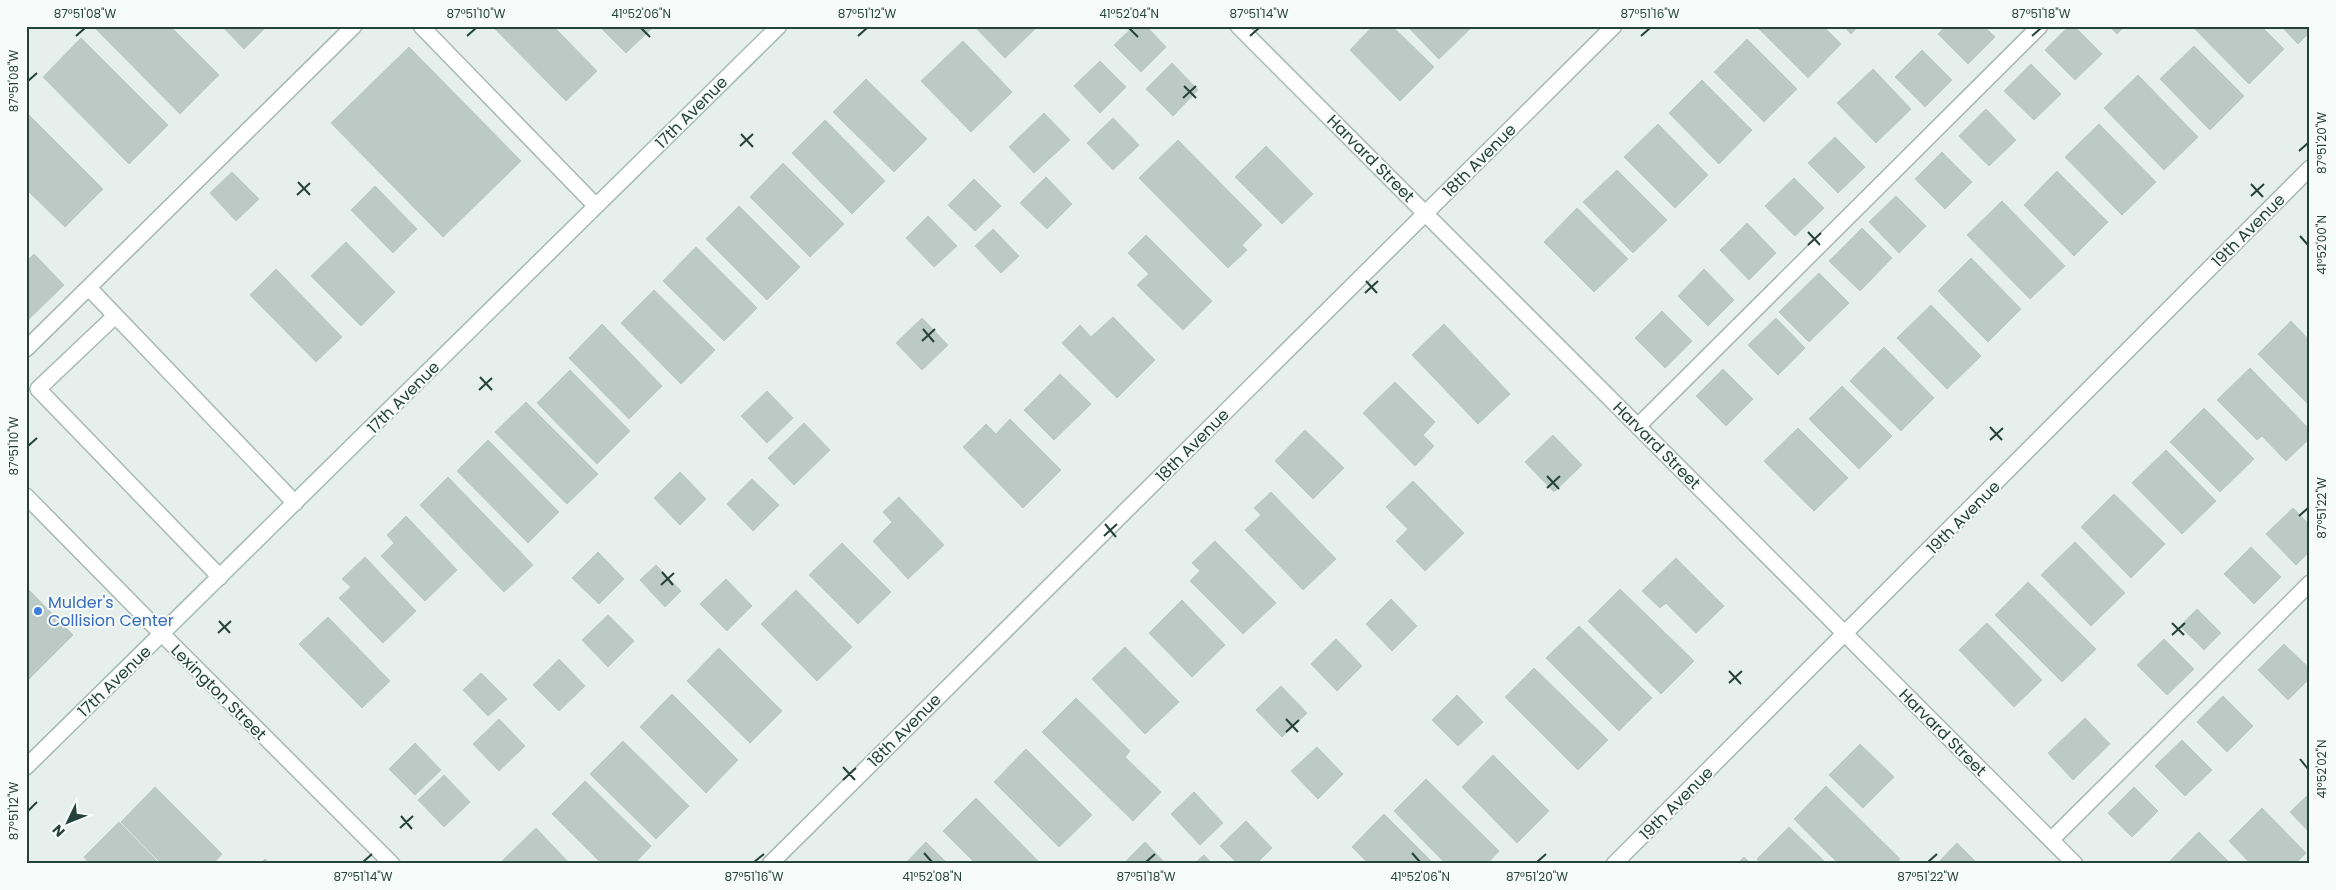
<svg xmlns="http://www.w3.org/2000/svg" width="2336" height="890" viewBox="0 0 2336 890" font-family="Poppins,sans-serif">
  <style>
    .building { fill: #bbcac4; stroke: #b8c9c2 }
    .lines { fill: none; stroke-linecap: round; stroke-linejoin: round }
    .lane-casing { stroke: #a8b8b2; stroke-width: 18 }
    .street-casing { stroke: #a8b8b2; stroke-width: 18 }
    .secondary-casing { stroke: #a4bbb3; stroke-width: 18 }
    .lane { stroke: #fff; stroke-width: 15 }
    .street { stroke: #fff; stroke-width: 15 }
    .secondary { stroke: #fff; stroke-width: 15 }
    .ticks { fill: none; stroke: #24423a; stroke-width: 2 }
    .shop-dot { fill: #3f7fe0; stroke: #f7fbf9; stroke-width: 2 }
    .labels { text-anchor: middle; stroke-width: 4; stroke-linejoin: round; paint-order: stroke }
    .street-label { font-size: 16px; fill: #24423a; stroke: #f7fbf9 }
    .shop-label { font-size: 16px; fill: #366cbe; stroke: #f7fbf9; text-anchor: start }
    .neatline { fill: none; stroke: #24423a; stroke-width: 2 }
    .ticks-label { font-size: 12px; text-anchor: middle; fill: #24423a }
  </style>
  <rect width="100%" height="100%" fill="#e6efeb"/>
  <path class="building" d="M170 26 219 75 180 114 94 27Z
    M222 26H267L244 49Z
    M497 26H553L597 71 566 101 495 29Z
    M599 26H654L626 53Z
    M974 26H1038L1005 58Z
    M1134 26H1146L1166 47 1141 72 1114 45Z
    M1373 26H1392L1434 67 1400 101 1350 50Z
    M1407 26H1473L1439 59Z
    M1823 26 1841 44 1808 78 1757 27Z
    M1844 26H1858L1851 34Z
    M1946 26H1984L1995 37 1968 64 1938 34Z
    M2069 26H2074L2102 54 2075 80 2045 50Z
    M2109 26H2125L2117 34Z
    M2192 26H2261L2284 49 2249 84Z
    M2281 26H2310V32L2298 44Z
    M81 38 168 125 129 164 43 77Z
    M1747 39 1797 89 1764 122 1714 72Z
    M963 41 1012 92 971 132 921 81Z
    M2194 46 2244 96 2210 130 2160 79Z
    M409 47 521 161 443 237 331 123Z
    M1922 50 1952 80 1925 107 1895 77Z
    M1100 61 1126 87 1100 113 1074 86Z
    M1172 63 1198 90 1173 116 1146 89Z
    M2031 64 2061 94 2034 120 2004 91Z
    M1873 69 1911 109 1876 143 1837 103Z
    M2138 75 2198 137 2164 170 2104 108Z
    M866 79 927 139 894 172 833 112Z
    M1702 80 1752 130 1719 164 1669 113Z
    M1986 109 2016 140 1989 166 1959 136Z
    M26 112 103 189 65 227 26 189Z
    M1044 113 1070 140 1034 173 1009 147Z
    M1113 118 1139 145 1113 170 1087 143Z
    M825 120 885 181 852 214 792 153Z
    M1658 124 1708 175 1675 208 1624 157Z
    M2099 124 2156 182 2122 215 2065 157Z
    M1835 137 1865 167 1838 193 1808 163Z
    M1178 140 1262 225 1242 245 1247 250 1228 268 1139 178Z
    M1266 146 1313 194 1282 224 1235 177Z
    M1942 152 1972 182 1945 209 1915 179Z
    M783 163 844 224 810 257 750 197Z
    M1617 170 1667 220 1633 253 1583 202Z
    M2057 171 2108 222 2074 256 2024 205Z
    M232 172 259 199 236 221 210 193Z
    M1046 177 1072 204 1047 229 1020 203Z
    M1794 178 1824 208 1795 236 1765 206Z
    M974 179 1001 206 975 231 948 205Z
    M375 186 417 229 393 253 351 210Z
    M1896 196 1926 226 1899 253 1869 222Z
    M2002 201 2065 266 2030 299 1967 235Z
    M739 206 800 267 767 300 706 239Z
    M1577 208 1628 259 1594 292 1544 242Z
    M928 216 957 246 934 267 906 238Z
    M1747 223 1776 253 1749 280 1720 250Z
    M1862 228 1892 258 1860 291 1829 261Z
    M993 229 1019 256 1001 273 975 246Z
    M1146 235 1212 301 1183 330 1137 285 1149 274 1128 253Z
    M346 242 395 292 361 326 311 276Z
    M696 247 757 308 724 341 663 281Z
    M34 254 64 285 26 322V262Z
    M1971 258 2021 309 1988 342 1938 291Z
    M276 269 342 337 316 362 250 295Z
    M1704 269 1734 300 1708 326 1678 296Z
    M1819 273 1849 303 1809 342 1779 312Z
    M654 290 715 350 681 384 621 323Z
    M1931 305 1981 356 1947 389 1897 338Z
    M1662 311 1692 341 1665 368 1635 338Z
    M1113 317 1155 360 1117 398 1062 343 1080 325 1091 337Z
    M922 318 948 345 922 370 896 343Z
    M1776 318 1805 348 1778 375 1748 345Z
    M2291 321 2310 341V406L2258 354Z
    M602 324 662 386 629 419 569 358Z
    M1444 324 1510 394 1478 424 1412 355Z
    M1884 347 1934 398 1901 431 1850 381Z
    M2250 368 2310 430V438L2286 461 2262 436 2257 440 2217 400Z
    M1723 369 1753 399 1726 426 1696 396Z
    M570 370 630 431 597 464 537 403Z
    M1060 374 1091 404 1054 440 1024 410Z
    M1395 382 1435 422 1423 435 1434 446 1415 466 1363 413Z
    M1842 386 1892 436 1859 469 1809 419Z
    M767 391 793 418 767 443 741 416Z
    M526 402 598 474 567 504 495 432Z
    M2204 408 2254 459 2220 492 2170 442Z
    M1010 419 1061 470 1023 508 963 447 986 424 996 434Z
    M804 423 830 450 794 485 768 458Z
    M1798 428 1848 478 1814 511 1764 461Z
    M1305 430 1344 468 1313 499 1275 461Z
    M1553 435 1582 465 1554 492 1525 462Z
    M488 440 559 512 528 543 457 471Z
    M2166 450 2216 501 2182 534 2132 483Z
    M680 472 706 499 680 525 654 498Z
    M448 477 533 565 504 592 420 505Z
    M752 479 779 505 753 531 727 504Z
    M1413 481 1464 533 1425 571 1396 541 1408 529 1386 507Z
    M1271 492 1336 559 1303 590 1245 530 1261 515 1254 508Z
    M2114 494 2165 544 2131 578 2081 527Z
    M899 497 944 545 908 579 873 541 892 522 883 512Z
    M2293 508 2310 525V551L2296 565 2266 534Z
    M406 516 457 570 425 601 381 556 394 543 387 535Z
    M1215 541 1276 603 1243 634 1190 581 1200 571 1192 563Z
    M2075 542 2125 593 2091 626 2041 575Z
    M842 543 891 592 858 624 809 575Z
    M2251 547 2281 577 2254 604 2224 574Z
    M598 552 624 579 599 604 572 578Z
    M365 557 416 611 383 643 339 598 351 587 342 579Z
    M1676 558 1724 606 1696 633 1666 603 1660 608 1642 591Z
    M656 565 681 591 665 607 640 580Z
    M726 579 752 606 727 631 700 604Z
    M2028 582 2096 649 2062 682 1995 615Z
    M26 587 73 635 26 682Z
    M1620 589 1694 661 1661 694 1588 621Z
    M796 590 852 647 817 681 761 624Z
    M1391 599 1417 626 1392 651 1366 624Z
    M1182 600 1225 645 1192 677 1149 633Z
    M2197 609 2221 633 2204 650 2180 626Z
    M608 615 634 641 608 667 582 640Z
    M328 617 390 681 362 708 299 644Z
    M1987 623 2042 680 2014 707 1959 650Z
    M1579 626 1652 698 1619 731 1546 658Z
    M1336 639 1362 666 1337 691 1311 664Z
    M2164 639 2194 669 2167 695 2137 665Z
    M2284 644 2310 669V678L2288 700 2258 670Z
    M1125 647 1179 702 1145 734 1092 679Z
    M719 648 782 711 750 743 687 681Z
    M559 659 585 686 559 711 533 685Z
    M1534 668 1608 740 1578 770 1505 697Z
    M481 673 507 699 488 716 463 690Z
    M1281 686 1307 713 1282 737 1256 710Z
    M672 694 738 760 706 793 640 727Z
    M1457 695 1483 722 1458 746 1432 720Z
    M2223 696 2253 726 2227 752 2197 722Z
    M1076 698 1130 751 1125 757 1161 792 1133 821 1042 732Z
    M2085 718 2110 744 2073 780 2048 753Z
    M499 719 525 746 499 771 473 744Z
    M2182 740 2212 770 2185 796 2155 766Z
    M623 741 689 806 656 839 590 774Z
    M415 743 441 770 415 795 389 769Z
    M1860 744 1894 777 1863 808 1829 775Z
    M1317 747 1343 774 1318 799 1291 771Z
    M1026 749 1092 815 1059 847 994 782Z
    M1493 755 1549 811 1517 843 1462 787Z
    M444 775 470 802 444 827 418 800Z
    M1426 779 1499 851 1487 864H1446L1394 811Z
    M585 781 651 846 634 864H602L552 814Z
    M1826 786 1900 859 1895 864H1839L1794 819Z
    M155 787 222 854 213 864H162L121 822Z
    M2134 787 2158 811 2132 837 2108 813Z
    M1194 792 1223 823 1200 845 1171 814Z
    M2310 793V833L2290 812Z
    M976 798 1041 864H976L943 831Z
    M2262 808 2306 853 2295 864H2251L2229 841Z
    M1384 814 1434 864H1369L1352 847Z
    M1246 821 1272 848 1256 864H1238L1220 846Z
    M119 822 160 864H90L84 857Z
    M1789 827 1827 864H1762L1757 859Z
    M536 828 570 864H499Z
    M2199 832 2231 864H2167Z
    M926 842 948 864H905Z
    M1145 842 1166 864H1126L1124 863Z
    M1957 843 1978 864H1937Z
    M1204 855 1213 864H1194Z
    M1744 857 1751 864H1737Z
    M265 859 270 864H260Z"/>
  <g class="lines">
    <g class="lane-casing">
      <path id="lane" d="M421 26 596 206
        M89 288 295 503
        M115 316 38 389 220 577
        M26 349 354 26
        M1638 426 2040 26
        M2051 840 2310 583"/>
    </g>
    <g class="street-casing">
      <path id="street" d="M1238 26 2075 864
        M26 496 162 634 392 864
        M770 864 1614 26
        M1614 864 2310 168"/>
    </g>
    <g class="secondary-casing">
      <path id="secondary" d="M26 767 779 26"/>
    </g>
    <use href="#lane" class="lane"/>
    <use href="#street" class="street"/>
    <use href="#secondary" class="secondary"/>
  </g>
  <path class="ticks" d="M641 28 650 37M1129 28 1138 37M76 36 85 28M467 36 476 28M858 36 867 28M1250 36 1259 28M1641 36 1650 28M2032 36 2041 28M28 81 37 73M1184 86 1196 98M1183 98 1196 86M741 134 753 147M740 146 753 134M2299 151 2308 143M298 182 310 195M2251 184 2263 197M297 195 310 183M2251 196 2264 184M1808 232 1820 245M2300 236 2308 245M1808 245 1821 233M1366 281 1377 293M1365 293 1378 281M923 329 934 342M922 341 935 329M480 377 492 390M479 390 492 378M1990 427 2002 440M1990 440 2003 428M28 446 37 438M1547 476 1559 489M1547 488 1560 476M2299 516 2308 508M1105 524 1116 537M1104 536 1117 524M662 572 673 585M661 585 674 573M219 621 230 633M2172 623 2184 635M218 633 231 621M2172 635 2185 623M1729 671 1741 684M1729 683 1742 671M1286 719 1298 732M1286 732 1299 720M2300 759 2308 769M843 767 855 780M843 780 856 768M28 811 37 802M401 816 412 829M400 828 413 816M924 853 932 862M1412 853 1420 862M363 862 372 854M754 862 764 854M1146 862 1155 854M1537 862 1546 854M1928 862 1937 854"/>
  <circle class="shop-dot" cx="38" cy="611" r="5"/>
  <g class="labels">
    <g class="street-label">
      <text transform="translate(691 112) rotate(-45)" y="6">17th Avenue</text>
      <text transform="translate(1371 158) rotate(45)" y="6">Harvard Street</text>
      <text transform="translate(1479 160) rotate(-45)" y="6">18th Avenue</text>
      <text transform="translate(2248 230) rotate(-45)" y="6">19th Avenue</text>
      <text transform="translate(403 397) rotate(-45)" y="6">17th Avenue</text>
      <text transform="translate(1192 445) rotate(-45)" y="6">18th Avenue</text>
      <text transform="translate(1657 445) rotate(45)" y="6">Harvard Street</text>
      <text transform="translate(1963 517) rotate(-45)" y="6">19th Avenue</text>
      <text transform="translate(114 681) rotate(-44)" y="6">17th Avenue</text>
      <text transform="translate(219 692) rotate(45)" y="6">Lexington Street</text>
      <text transform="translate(904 730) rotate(-45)" y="6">18th Avenue</text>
      <text transform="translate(1943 732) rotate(45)" y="6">Harvard Street</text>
      <text transform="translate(1676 803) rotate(-45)" y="6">19th Avenue</text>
    </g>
    <g class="shop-label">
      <text x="48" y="608">Mulder's<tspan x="48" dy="18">Collision Center</tspan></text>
    </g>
  </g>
  <rect width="2336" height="890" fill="none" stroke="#f7fbf9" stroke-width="55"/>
  <g transform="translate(68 822) rotate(227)" stroke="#f7fbf9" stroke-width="4" paint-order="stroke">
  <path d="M0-4L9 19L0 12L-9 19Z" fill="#24423a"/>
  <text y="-8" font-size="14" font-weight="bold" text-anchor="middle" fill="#24423a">N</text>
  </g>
  <rect x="28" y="28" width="2280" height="834" class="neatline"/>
  <g class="ticks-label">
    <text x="85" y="18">87°51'08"W</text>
    <text x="476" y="18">87°51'10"W</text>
    <text x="641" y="18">41°52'06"N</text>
    <text x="867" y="18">87°51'12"W</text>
    <text x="1129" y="18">41°52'04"N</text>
    <text x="1259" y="18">87°51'14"W</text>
    <text x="1650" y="18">87°51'16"W</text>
    <text x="2041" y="18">87°51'18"W</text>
    <text transform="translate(14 81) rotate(-90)" y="4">87°51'08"W</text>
    <text transform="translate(2322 143) rotate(-90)" y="4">87°51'20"W</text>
    <text transform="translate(2322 245) rotate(-90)" y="4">41°52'00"N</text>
    <text transform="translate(14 446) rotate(-90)" y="4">87°51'10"W</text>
    <text transform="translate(2322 508) rotate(-90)" y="4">87°51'22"W</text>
    <text transform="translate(2322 769) rotate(-90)" y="4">41°52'02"N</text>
    <text transform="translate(14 811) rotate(-90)" y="4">87°51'12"W</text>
    <text x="363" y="881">87°51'14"W</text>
    <text x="754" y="881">87°51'16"W</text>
    <text x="932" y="881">41°52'08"N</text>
    <text x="1146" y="881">87°51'18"W</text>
    <text x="1420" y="881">41°52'06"N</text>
    <text x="1537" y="881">87°51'20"W</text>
    <text x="1928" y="881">87°51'22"W</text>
  </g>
</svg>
